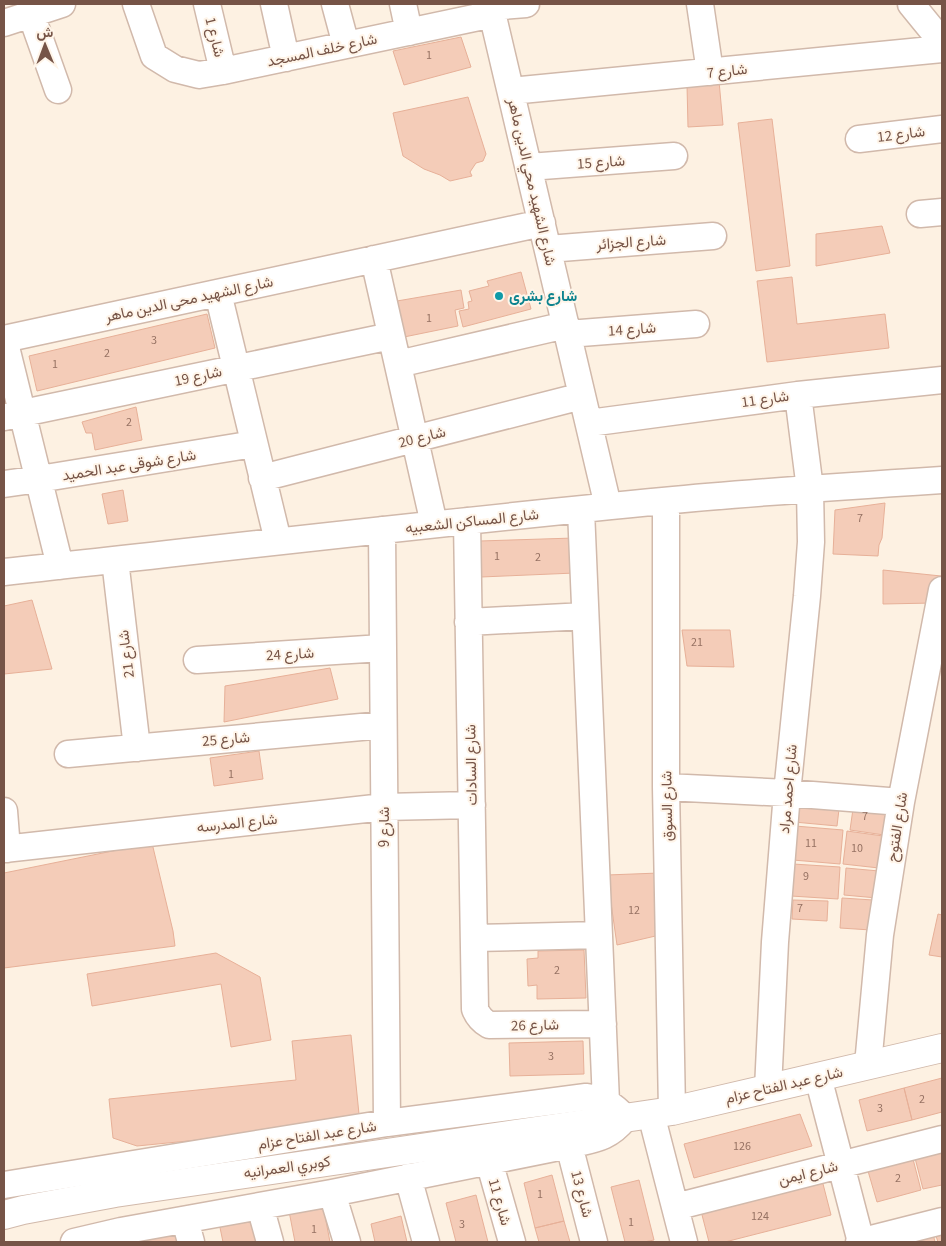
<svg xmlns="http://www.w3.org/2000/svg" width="946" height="1246" viewBox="0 0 946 1246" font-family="'Source Sans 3',Vazirmatn,sans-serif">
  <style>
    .building { fill: #f4ccb8; stroke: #e7b098 }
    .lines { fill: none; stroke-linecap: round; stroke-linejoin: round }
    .minor-casing { stroke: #d1b9ab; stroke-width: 29 }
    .tertiary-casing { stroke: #d1b9ab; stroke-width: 30 }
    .minor { stroke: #fff; stroke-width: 26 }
    .tertiary { stroke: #fff; stroke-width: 28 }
    .culture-dot { fill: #0f9aa8; stroke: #fff5e9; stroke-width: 2 }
    .labels { text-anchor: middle; stroke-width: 4; stroke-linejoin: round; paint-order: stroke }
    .number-label { font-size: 12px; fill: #967263 }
    .street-label { font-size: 15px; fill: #765447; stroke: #fff5e9 }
    .culture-label { font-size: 15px; font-weight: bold; fill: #0d838f; stroke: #fff5e9; text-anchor: start }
  </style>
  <rect width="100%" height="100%" fill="#fdf1e2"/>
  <path class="building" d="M461 37 471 67 404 85 393 51Z
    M719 81 723 125 688 127 687 85Z
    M468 97 486 154 483 161 476 163 470 172 472 176 450 181 440 175 424 169 403 156 393 113Z
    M772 119 790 266 756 271 738 123Z
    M882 226 890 253 816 266V234Z
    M521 272 531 309 463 327 459 311 469 309 468 302 472 301 469 291 489 286 487 281Z
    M792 277 797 324 885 314 889 348 767 362 757 281Z
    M461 290 464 308 455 310 458 326 404 337 397 301Z
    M207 314 215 348 37 391 29 356Z
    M136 407 142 440 95 450 92 433H86L82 422Z
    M123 490 128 521 108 524 102 494Z
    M885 503 882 538 879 545 878 556 833 554 835 510Z
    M574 538 575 573 481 577 480 541Z
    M883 570 941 576 933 603 883 604Z
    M32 600 52 669 4 674V606Z
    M682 630H730L734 667 687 666Z
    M330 668 338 699 224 722 225 686Z
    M259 751 263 779 214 786 210 758Z
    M840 801 837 826 794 822 796 803Z
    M854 802 888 807 884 835 850 830Z
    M795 826 843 830 840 864 793 860Z
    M847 831 883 836 879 868 843 864Z
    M152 843 173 931 175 946 4 968V873Z
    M793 864 840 867 838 899 791 896Z
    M846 868 879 871 877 898 844 895Z
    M659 873 664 934 617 945 607 875Z
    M842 898 873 900 871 930 840 928Z
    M793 900 828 901 827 921 792 919Z
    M938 914 942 915V957L929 955Z
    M584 950 586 998 537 999V985L528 986 527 959 538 958V951Z
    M216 953 260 977 271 1040 231 1047 221 984 92 1006 87 974Z
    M351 1035 360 1124 137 1146 113 1138 109 1099 296 1080 292 1041Z
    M583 1041 584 1074 510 1076 509 1043Z
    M942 1078V1112L912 1120 904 1088Z
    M904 1088 912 1120 867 1131 859 1100Z
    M800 1114 812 1146 694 1178 684 1144Z
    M942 1151V1185L923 1189 915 1158Z
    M913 1159 921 1190 877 1202 868 1171Z
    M552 1175 564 1221 535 1228 524 1183Z
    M639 1180 654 1240 644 1242H625L611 1187Z
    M822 1180 831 1215 725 1242H709L701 1211Z
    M476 1195 488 1242H456L446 1203Z
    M322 1200 330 1242H295L288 1206Z
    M250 1210 258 1242H223L218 1218Z
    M401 1216 407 1242H375L371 1224Z
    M564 1221 570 1242H539L535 1228Z
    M176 1224 180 1242H145L142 1231Z
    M942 1228V1242H938L934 1230Z
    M932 1230 935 1242H887Z"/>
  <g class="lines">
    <g class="minor-casing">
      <path id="minor" d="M136 4 154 56 175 69 199 75 223 71 493 14
        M207 4 223 71
        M274 4 286 58
        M335 4 346 45
        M403 4 409 32
        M490 4 608 506
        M700 4 710 72
        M911 4 942 42
        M491 7 526 4
        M31 14 58 90
        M4 23 62 4
        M511 91 942 49
        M859 139 942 129
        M529 167 674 156
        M920 214 942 212
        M548 249 713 236
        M374 259 434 524
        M218 293 278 541
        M568 334 696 324
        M4 339 542 223
        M4 339 60 566
        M398 364 566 325
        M4 417 391 336
        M589 423 798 395 942 380
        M262 478 582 396
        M4 484 39 479 254 444
        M666 501V787L672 1111
        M581 510 606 1102
        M467 521 475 1009C478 1017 482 1021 489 1025L603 1024
        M382 530 387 1123
        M115 560 137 748
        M4 572C224 548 443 522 663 501 756 492 849 486 942 480
        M468 622 585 616
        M197 660 382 648
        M68 754 383 725
        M666 787 787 793 901 802
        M4 811 7 849
        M4 849 384 807 472 805
        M474 938 599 935
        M868 1065 880 935 901 802 942 590
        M818 1077 861 1242
        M768 1089 775 942 787 793 807 596 811 542 810 489 798 395
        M651 1114 684 1242
        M569 1145 594 1242
        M489 1161 512 1242
        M408 1177 426 1242
        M4 1185 387 1123 586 1097C604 1099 613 1105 625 1118 608 1139 594 1139 569 1145L332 1193 121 1231 74 1242
        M332 1193 347 1242
        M260 1206 270 1242
        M675 1207 942 1139
        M185 1220 191 1242
        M859 1242 942 1221"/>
    </g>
    <g class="tertiary-casing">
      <path id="tertiary" d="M4 1215 23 1210 115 1193 672 1111 942 1048"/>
    </g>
    <use href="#minor" class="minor"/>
    <use href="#tertiary" class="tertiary"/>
  </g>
  <circle class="culture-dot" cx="499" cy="296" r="5"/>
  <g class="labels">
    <g class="number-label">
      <text x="429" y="59">1</text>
      <text x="429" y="322">1</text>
      <text x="154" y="344">3</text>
      <text x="107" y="357">2</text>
      <text x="55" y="368">1</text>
      <text x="129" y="426">2</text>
      <text x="860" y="522">7</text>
      <text x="497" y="560">1</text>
      <text x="538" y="561">2</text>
      <text x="697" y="646">21</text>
      <text x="231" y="778">1</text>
      <text x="865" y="820">7</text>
      <text x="811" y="847">11</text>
      <text x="857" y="852">10</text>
      <text x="806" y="880">9</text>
      <text x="800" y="912">7</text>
      <text x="634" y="914">12</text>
      <text x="557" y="974">2</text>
      <text x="551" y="1060">3</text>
      <text x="922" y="1103">2</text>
      <text x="880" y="1112">3</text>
      <text x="742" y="1150">126</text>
      <text x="898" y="1182">2</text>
      <text x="540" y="1198">1</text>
      <text x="760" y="1220">124</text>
      <text x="631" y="1226">1</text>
      <text x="462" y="1228">3</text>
      <text x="314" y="1233">1</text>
    </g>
    <g class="street-label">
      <text transform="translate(215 37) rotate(76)" y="5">شارع 1</text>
      <text transform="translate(322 50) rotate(-12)" y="5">شارع خلف المسجد</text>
      <text transform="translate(727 71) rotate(-6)" y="5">شارع 7</text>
      <text transform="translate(901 134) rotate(-7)" y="5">شارع 12</text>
      <text transform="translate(601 162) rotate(-4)" y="5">شارع 15</text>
      <text transform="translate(532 182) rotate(77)" y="5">شارع الشهيد محي الدين ماهر</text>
      <text transform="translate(631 242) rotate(-4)" y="5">شارع الجزائر</text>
      <text transform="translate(189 299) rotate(-12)" y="5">شارع الشهيد محى الدين ماهر</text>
      <text transform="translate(632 329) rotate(-4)" y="5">شارع 14</text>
      <text transform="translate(198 376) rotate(-12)" y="5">شارع 19</text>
      <text transform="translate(765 399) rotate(-8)" y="5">شارع 11</text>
      <text transform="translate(422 437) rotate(-14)" y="5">شارع 20</text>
      <text transform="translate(129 465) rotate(-9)" y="5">شارع شوقى عبد الحميد</text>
      <text transform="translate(472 521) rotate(-6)" y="5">شارع المساكن الشعبيه</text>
      <text transform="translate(126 654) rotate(-97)" y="5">شارع 21</text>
      <text transform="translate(290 654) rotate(-3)" y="5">شارع 24</text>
      <text transform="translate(226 739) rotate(-5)" y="5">شارع 25</text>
      <text transform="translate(471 765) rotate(-91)" y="5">شارع السادات</text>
      <text transform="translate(788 789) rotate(-85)" y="5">شارع احمد مراد</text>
      <text transform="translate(667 806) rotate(-91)" y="5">شارع السوق</text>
      <text transform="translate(237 823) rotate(-6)" y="5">شارع المدرسه</text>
      <text transform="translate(384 827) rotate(-90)" y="5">شارع 9</text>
      <text transform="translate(897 827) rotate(-81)" y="5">شارع الفتوح</text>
      <text transform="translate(535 1025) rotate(-1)" y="5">شارع 26</text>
      <text transform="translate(784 1085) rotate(-13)" y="5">شارع عبد الفتاح عزام</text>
      <text transform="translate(317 1135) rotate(-9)" y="5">شارع عبد الفتاح عزام</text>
      <text transform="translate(287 1167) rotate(-8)" y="5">كوبري العمرانيه</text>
      <text transform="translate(808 1173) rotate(-14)" y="5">شارع ايمن</text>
      <text transform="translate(582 1194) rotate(75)" y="5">شارع 13</text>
      <text transform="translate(500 1202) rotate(74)" y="5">شارع 11</text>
    </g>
    <g class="culture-label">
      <text x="509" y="301">شارع بشرى</text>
    </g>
  </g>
  <rect width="946" height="1246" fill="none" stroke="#765447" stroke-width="10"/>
  <g transform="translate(45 45) rotate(359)" stroke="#fff5e9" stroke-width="4" paint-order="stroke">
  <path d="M0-4L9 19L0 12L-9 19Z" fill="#765447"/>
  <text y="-8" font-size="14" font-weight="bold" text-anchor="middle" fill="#765447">ش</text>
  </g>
</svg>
